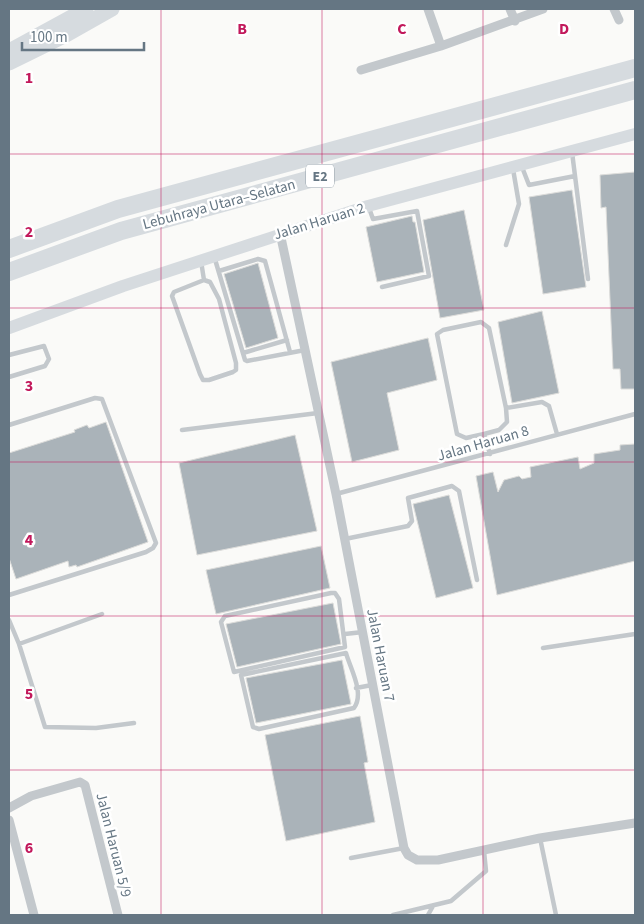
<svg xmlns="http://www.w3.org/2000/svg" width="644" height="924" viewBox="0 0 644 924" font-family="'Source Sans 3',sans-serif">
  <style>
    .building { fill: #aab3b9; stroke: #dcdcda }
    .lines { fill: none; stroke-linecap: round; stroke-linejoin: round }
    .service { stroke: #c3c8cc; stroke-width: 4.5 }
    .minor { stroke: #c3c8cc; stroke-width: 9 }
    .secondary { stroke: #d6dbdf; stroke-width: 12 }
    .primary { stroke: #d6dbdf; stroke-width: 15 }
    .motorway { stroke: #d6dbdf; stroke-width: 18 }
    .grid { fill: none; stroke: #c2185b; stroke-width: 1; stroke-opacity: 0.55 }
    .labels { text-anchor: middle; stroke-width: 5; stroke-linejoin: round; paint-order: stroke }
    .shield { fill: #fff; stroke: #939fa8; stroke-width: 1 }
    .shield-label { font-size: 14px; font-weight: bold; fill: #657683 }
    .street-label { font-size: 15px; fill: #657683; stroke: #fff }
    .grid-label { font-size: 16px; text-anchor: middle; font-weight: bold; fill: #c2185b; stroke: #fff; stroke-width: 5; stroke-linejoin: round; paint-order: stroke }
  </style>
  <rect width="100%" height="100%" fill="#fafaf8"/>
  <path class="building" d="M635 172V389H621L620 369H613L606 207 601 208 600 175Z
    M572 190 586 287 543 294 529 197Z
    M464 210 484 310 440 318 423 220Z
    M412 216 413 222H415L424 272 377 282 366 227Z
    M258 263 278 338 246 348 224 274Z
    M542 311 559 393 512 403 498 322Z
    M428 338 437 380 387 393 399 450 352 462 331 362Z
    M106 422 148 542 77 567 76 565 69 567 68 561 16 579 9 558V453L75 432 74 430 87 425 89 428Z
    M295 435 317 531 197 555 179 463Z
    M635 444V561L497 595 476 476 493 472 498 492 504 480 519 476 522 479 531 477 530 467 578 457 580 469 594 463V454L620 450V445Z
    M449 495 473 588 436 598 413 504Z
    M321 546 330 588 216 614 206 570Z
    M333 603 341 644 237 667 226 624Z
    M342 660 351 704 256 723 246 678Z
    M360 716 368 762 364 763 375 822 286 841 265 735Z"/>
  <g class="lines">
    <path class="service" d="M572 152 588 279
      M522 167 529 185 575 176
      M369 208 373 219 417 211 429 276 382 287
      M506 245 519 204 513 169
      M214 256 245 360 247 361 305 350
      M201 261 204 280
      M219 271 258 259 265 261 290 352
      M204 280 210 282 219 299 236 363V370L233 372 209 380H203L200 374 172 296 174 292Z
      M243 353 287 340
      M9 355 44 346 49 359 45 366 9 377
      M9 425 95 398 102 399 156 543 153 548 146 552 9 595
      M182 430 318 413
      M484 434 499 430 507 422 506 408
      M490 454 484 434 466 438 457 434 437 334 443 330 481 322 489 328 506 408 542 402 549 406 557 434
      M336 494 635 414
      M345 539 408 526 412 521 408 498 452 486 459 491 477 580
      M331 593H335L339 599 345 647 234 672 221 622 225 616Z
      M102 614 19 644 45 727 96 728 134 723
      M9 620 19 644
      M345 634 363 632
      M543 648 635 634
      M346 653C350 668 365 693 354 708L259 729 253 727 241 675Z
      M356 688 372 685
      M540 838 556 915
      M351 858 404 848
      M393 915 451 901 486 871 484 851
      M428 915 433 906"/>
    <path class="minor" d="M428 9 441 46
      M510 9 515 21
      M614 9 619 20
      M361 70 441 46 543 9
      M280 233 336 494 404 848 408 855 417 860H438L540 838 635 823
      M9 808 31 796 80 782 85 785 118 915
      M9 820 34 915"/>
    <path class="secondary" d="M9 328 123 286 368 206 635 134"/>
    <path class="primary" d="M9 51 86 9
      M9 63 66 35 112 9"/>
    <path class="motorway" d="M9 249 118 209 635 68
      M9 272 121 231 635 90"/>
  </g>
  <path class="grid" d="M161 9V915M322 9V915M483 9V915M9 154H635M9 308H635M9 462H635M9 616H635M9 770H635"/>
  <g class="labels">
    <rect class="shield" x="306" y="164.5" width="28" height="23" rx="4"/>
    <g class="shield-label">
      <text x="320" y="181">E2</text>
    </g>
    <g class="street-label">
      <text transform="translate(219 204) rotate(-15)" y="5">Lebuhraya Utara–Selatan</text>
      <text transform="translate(319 221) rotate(-17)" y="5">Jalan Haruan 2</text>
      <text transform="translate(483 443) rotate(-16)" y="5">Jalan Haruan 8</text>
      <text transform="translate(381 655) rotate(79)" y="5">Jalan Haruan 7</text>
      <text transform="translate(114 845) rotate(76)" y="5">Jalan Haruan 5/9</text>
    </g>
  </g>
  <g class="grid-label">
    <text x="242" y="34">B</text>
    <text x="402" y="34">C</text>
    <text x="564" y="34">D</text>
    <text x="29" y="83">1</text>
    <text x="29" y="237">2</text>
    <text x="29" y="391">3</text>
    <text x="29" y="545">4</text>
    <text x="29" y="699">5</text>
    <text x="29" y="853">6</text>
  </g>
  <rect width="644" height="924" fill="none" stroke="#657683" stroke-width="20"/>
  <path d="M22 42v8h122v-8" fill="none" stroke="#657683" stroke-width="2.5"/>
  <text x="30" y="42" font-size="15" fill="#657683" stroke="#ffffff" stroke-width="4" paint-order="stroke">100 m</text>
</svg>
